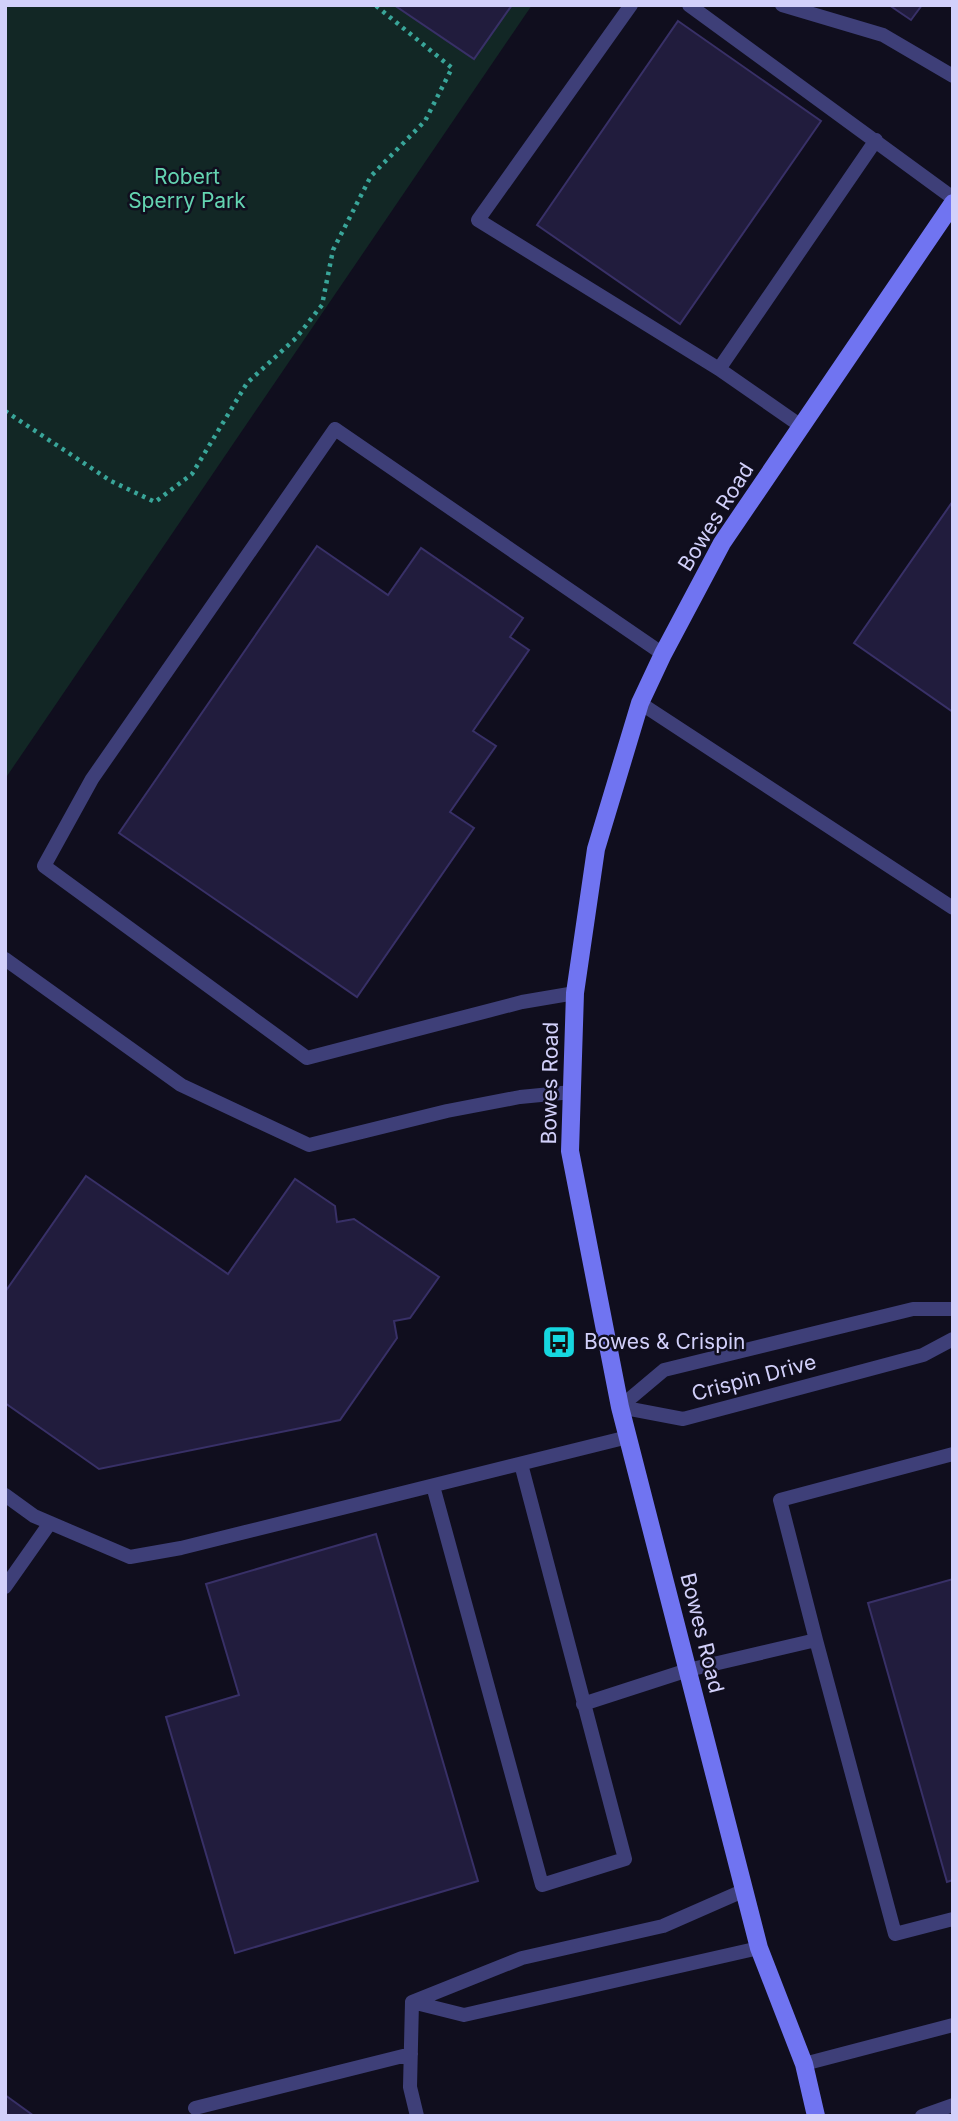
<svg xmlns="http://www.w3.org/2000/svg" width="958" height="2121" viewBox="0 0 958 2121" font-family="Inter,sans-serif">
  <style>
    .green { fill: #122725 }
    .building { fill: #211c3d; stroke: #383067; stroke-width: 2 }
    .lines { fill: none; stroke-linecap: round; stroke-linejoin: round }
    .path { stroke: #39a599; stroke-width: 4.5; stroke-dasharray: 3.5 5; stroke-linecap: butt }
    .service { stroke: #3e3f78; stroke-width: 14 }
    .secondary { stroke: #7074f1; stroke-width: 18 }
    .labels { text-anchor: middle; stroke-width: 5; stroke-linejoin: round; paint-order: stroke }
    .park-label { font-size: 21px; fill: #64d3b1; stroke: #100e1e }
    .street-label { font-size: 21px; fill: #d2d0fa; stroke: #100e1e }
    .poi-label { font-size: 21px; fill: #d2d0fa; stroke: #100e1e; text-anchor: start }
  </style>
  <rect width="100%" height="100%" fill="#100e1e"/>
  <path class="green" d="M5 5H532L5 779Z"/>
  <path class="building" d="M394 5H512L474 59Z
    M889 5H922L911 20Z
    M678 21 821 121 680 324 537 225Z
    M953 501V712L854 643Z
    M317 546 388 595 421 548 523 618 510 637 529 650 473 731 496 746 450 812 474 828 357 997 119 833Z
    M86 1176 228 1274 295 1179 335 1206 337 1222 354 1219 439 1277 410 1318 394 1321 397 1338 340 1420 99 1469 5 1403V1292Z
    M376 1534 478 1881 235 1953 166 1717 239 1695 206 1584Z
    M953 1579V1880L947 1882 868 1603Z
    M5 2095 34 2116H5Z"/>
  <g class="lines">
    <path class="path" d="M5 411 111 481 155 502 192 474 247 383 296 338 322 305 333 250 371 176 425 121 452 68 375 5"/>
    <path class="service" d="M631 5 478 220 719 369 801 426
      M689 5 953 198
      M782 5 883 35 953 76
      M719 369 876 140
      M640 703 953 908
      M5 959 181 1085 309 1145 447 1111 520 1097 572 1092
      M575 993 522 1002 307 1058 44 866 92 779 335 429 663 654
      M620 1407 664 1370 913 1309H953
      M620 1407 683 1419 923 1355 953 1339
      M433 1486 542 1885 625 1859 521 1464
      M5 1495 34 1516 130 1557 181 1548 628 1437
      M5 1587 50 1523
      M816 1640 895 1934 953 1919
      M583 1704 688 1670 816 1640 780 1500 953 1454
      M412 2002 464 2015 759 1948
      M412 2002 522 1958 663 1926 745 1890
      M412 2002 410 2087 417 2116
      M804 2064 953 2025
      M195 2108 411 2054
      M922 2116 953 2105"/>
    <path class="secondary" d="M816 2116 804 2064 759 1948 620 1407 570 1151 575 993 596 849 640 703 663 654 722 543 953 203"/>
  </g>
  <defs>
    <g id="bus-square" transform="scale(1.75)"><rect x="-9" y="-9" width="18" height="18" rx="4" fill="#16d7e0" stroke="#100e1e"/><path d="M-5-6H5V4H4V6H2V4H-2V6H-4V4H-5ZM-3.5-4V0h7V-4ZM-3.5 1.2v1.5H-2V1.2ZM2 1.2v1.5H3.5V1.2Z" fill="#111"/></g>
  </defs>
  <g fill-rule="evenodd">
    <use href="#bus-square" x="559" y="1342"/>
  </g>
  <g class="labels">
    <g class="park-label">
      <text x="187" y="184">Robert<tspan x="187" dy="24">Sperry Park</tspan></text>
    </g>
    <g class="street-label">
      <text transform="translate(716 517) rotate(-58)" y="7">Bowes Road</text>
      <text transform="translate(550 1083) rotate(-89)" y="7">Bowes Road</text>
      <text transform="translate(754 1378) rotate(-15)" y="7">Crispin Drive</text>
      <text transform="translate(702 1633) rotate(76)" y="7">Bowes Road</text>
    </g>
    <g class="poi-label">
      <text x="584" y="1349">Bowes &amp; Crispin</text>
    </g>
  </g>
  <rect width="958" height="2121" fill="none" stroke="#d2d0fa" stroke-width="14"/>
</svg>
